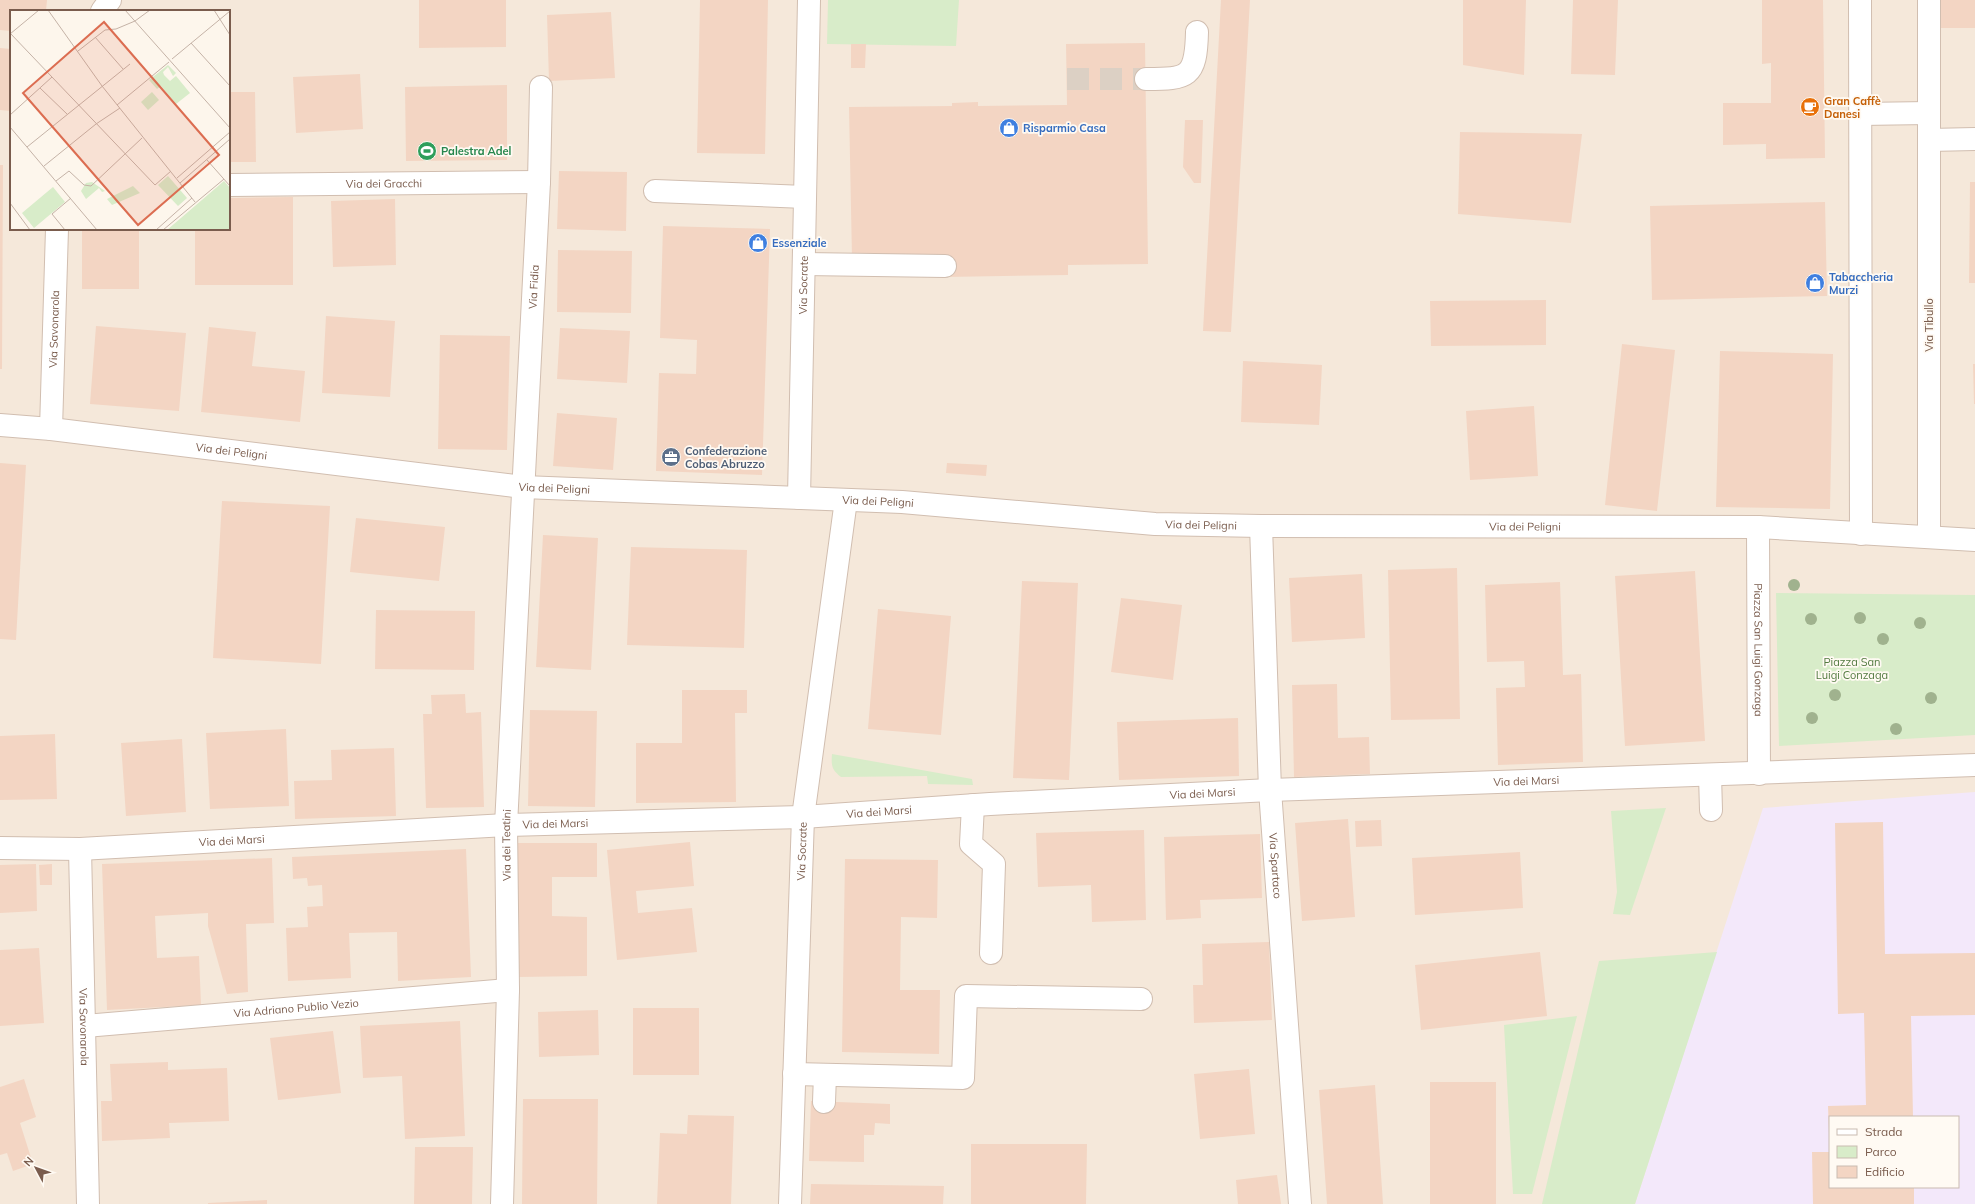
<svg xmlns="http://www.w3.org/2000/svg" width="1975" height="1204" viewBox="0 0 1975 1204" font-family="Mulish,sans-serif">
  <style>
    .residential { fill: #f5e8da; fill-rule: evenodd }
    .education { fill: #f3e8fa; fill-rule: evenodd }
    .green { fill: #d8ecc9 }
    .building { fill: #f3d5c3 }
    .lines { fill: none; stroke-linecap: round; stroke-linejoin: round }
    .minor-tunnel { stroke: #dcd0c4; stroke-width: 22; stroke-dasharray: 22 11; stroke-linecap: butt }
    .minor-casing { stroke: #d1beb0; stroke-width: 24 }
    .minor { stroke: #fff; stroke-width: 22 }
    .tree { fill: #a0b28e }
    .labels { text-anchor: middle; stroke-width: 3.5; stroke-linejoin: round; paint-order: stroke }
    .food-label { font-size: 11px; font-weight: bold; fill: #c56008; stroke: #fffaf3; text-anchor: start }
    .shop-label { font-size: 11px; font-weight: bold; fill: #366cbe; stroke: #fffaf3; text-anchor: start }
    .leisure-label { font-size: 11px; font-weight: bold; fill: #27864d; stroke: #fffaf3; text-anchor: start }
    .street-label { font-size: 11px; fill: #7a5c4d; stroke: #fffaf3 }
    .service-label { font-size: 11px; font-weight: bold; fill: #4e5e75; stroke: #fffaf3; text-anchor: start }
    .park-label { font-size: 11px; fill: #537a41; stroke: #fffaf3 }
    .inset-road { fill: none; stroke: #c5b3a7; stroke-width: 1 }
    .view { fill: #dc6d51; fill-opacity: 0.15; stroke: #dc6d51; stroke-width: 2 }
    .inset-edge { fill: none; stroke: #7a5c4d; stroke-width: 2 }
  </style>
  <rect width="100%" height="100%" fill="#fdf6ec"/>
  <path class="residential" d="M0 0H1975V1204H0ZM11 11H229V229H11ZM1830 1117H1958V1187H1830Z"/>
  <path class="education" d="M1975 792V1204H1635L1763 808ZM1830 1117H1958V1187H1830Z"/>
  <path class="green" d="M828 0H959L956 46 827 44Z
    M1776 593 1975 595V735L1779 746Z
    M832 754 972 779 973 785 928 784 927 776 841 777C832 770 831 766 832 754Z
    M1666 808 1630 915 1613 914 1617 892 1611 811Z
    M1717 952 1635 1204H1542L1599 961Z
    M1577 1016 1532 1194H1513L1504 1025Z"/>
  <path class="building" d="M0 0H47L46 11H11V31L0 30Z
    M419 0H506V47L419 48Z
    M700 0H768L765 154 697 153Z
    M1221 0H1250L1231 332 1203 331Z
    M1463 0H1526L1524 75 1463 65Z
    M1573 0H1618L1615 75 1571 74Z
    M1762 0H1823L1825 158 1766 159V144L1723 145V103H1771V63L1762 64Z
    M1941 0H1975V28H1941Z
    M611 12 615 78 549 81 547 15Z
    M1145 43 1148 264 1068 265V275L945 277 852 258 849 107 952 106V103L978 102V106L1067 105 1066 44Z
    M851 44H866L865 68H851Z
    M0 48 11 49V111L0 110Z
    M360 74 363 129 296 133 293 77Z
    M507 85V160L406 161 405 87Z
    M229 92H255L256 162H229Z
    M1185 120H1203L1201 183H1194L1183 167Z
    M1460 132 1582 134 1571 223 1458 214Z
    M0 165H3L2 369H0Z
    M559 171 627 172 626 231 557 229Z
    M1970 182H1975V283H1969Z
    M293 197V285H195V229H229V198Z
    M395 199 396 265 333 267 331 201Z
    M1825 202 1827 296 1652 300 1650 206Z
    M663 226 770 229 762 475 656 471 659 373 696 374 697 340 660 338Z
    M82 229H139V289H82Z
    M558 250 632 251 631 313 557 312Z
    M1546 300V345L1431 346 1430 301Z
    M326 316 395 321 390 397 322 393Z
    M96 326 186 333 179 411 90 404Z
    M209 327 256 332 252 366 305 371 300 422 201 412Z
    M560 328 630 331 627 383 557 379Z
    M440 335 510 336 507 450 438 449Z
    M1622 344 1675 350 1657 511 1605 505Z
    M1720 351 1833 354 1830 509 1716 507Z
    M1243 361 1322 365 1319 425 1241 422Z
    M1973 364H1975V404H1974Z
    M1534 406 1538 476 1470 480 1466 411Z
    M557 413 617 418 613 470 553 466Z
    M0 463 26 465 16 640 0 639Z
    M947 463 987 465 986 476 946 473Z
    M222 501 330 506 321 664 213 658Z
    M356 518 445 527 439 581 350 572Z
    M543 535 598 538 591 670 536 667Z
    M631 547 747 550 744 648 627 645Z
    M1457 568 1460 719 1391 720 1388 570Z
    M1695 571 1705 741 1625 746 1615 576Z
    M1362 574 1365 638 1292 642 1289 578Z
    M1022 581 1078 583 1069 780 1013 778Z
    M1560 582 1563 675 1581 674 1583 762 1498 765 1496 688 1525 687 1524 661 1487 662 1485 585Z
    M1121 598 1182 605 1173 680 1111 672Z
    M878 609 951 616 941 735 868 729Z
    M376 610 475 611 474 670 375 669Z
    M1337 684 1338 738 1369 737 1370 774 1294 777 1292 685Z
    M682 690H747V713H735L736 802 636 803V743H682Z
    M465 694 466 713 481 712 484 807 426 808 423 714H432L431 695Z
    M530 710 597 711 595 807 528 806Z
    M1238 718 1239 776 1119 780 1117 722Z
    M286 729 289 806 210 809 206 733Z
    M55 734 57 799 0 800V736Z
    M182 739 186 812 126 816 121 743Z
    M394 748 396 816 295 819 294 781 332 780 331 750Z
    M1348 819 1355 917 1302 921 1295 823Z
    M1381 820 1382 846 1356 847 1355 821Z
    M1883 822 1885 954 1975 953V1015L1911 1016 1913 1117H1830L1829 1133 1828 1106 1866 1105 1864 1013 1838 1014 1835 823Z
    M1144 830 1146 920 1092 922 1091 885 1038 887 1036 833Z
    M1260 834 1262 898 1200 900 1201 918 1166 920 1164 837Z
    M690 842 694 886 636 891 638 913 692 908 697 952 617 960 607 850Z
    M518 843H597V877H552V916L587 917V976L518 977Z
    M466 849 471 977 398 981 397 932 349 933 351 978 288 981 286 928 308 927 307 907 323 906 322 885 308 886 307 878 293 879 292 857Z
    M1520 852 1523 908 1415 915 1412 858Z
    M272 858 274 923 246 924 248 992 227 994 208 926V913L155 916 157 958 199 956 201 1005 107 1010 102 864Z
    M845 859 938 860 937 918 901 917 900 990H940L939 1054 842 1052Z
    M36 864 37 911 0 913V865Z
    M52 864V885H40L39 865Z
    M1269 942 1272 1020 1194 1023 1193 985H1203L1202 944Z
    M39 948 44 1023 0 1026V950Z
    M1540 952 1547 1016 1421 1030 1415 965Z
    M633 1008H699V1075H633Z
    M598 1010 599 1055 539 1057 538 1012Z
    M460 1021 465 1136 405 1139 402 1076 363 1078 360 1026Z
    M333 1031 341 1093 278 1100 270 1038Z
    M168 1062V1070L227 1068 229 1121 169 1123 170 1138 102 1141 101 1101H112L110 1064Z
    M1249 1069 1255 1134 1200 1139 1194 1074Z
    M24 1079 36 1117 20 1123 33 1164 13 1171 7 1153 0 1155V1087Z
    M1430 1082H1496V1204H1430Z
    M1375 1085 1383 1204H1327L1319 1090Z
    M523 1099H598L597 1204H522Z
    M811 1101 890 1104V1124L875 1123 874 1135H864V1162L809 1161Z
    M688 1115 734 1116 731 1204H657L660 1133 687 1134Z
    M971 1144H1087L1086 1204H971Z
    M415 1147H473L472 1204H414Z
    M1812 1152H1830V1187H1914V1204H1813Z
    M1277 1175 1281 1204H1238L1236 1180Z
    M811 1184 944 1186 943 1204H810Z
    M267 1200V1204H208V1203Z"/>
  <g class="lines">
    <path class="minor-tunnel" d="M1067 79H1146"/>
    <g class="minor-casing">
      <g id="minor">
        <path d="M1860 0 1861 534"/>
        <path d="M102 11 110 0"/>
        <path d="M1146 79C1188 79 1196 78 1197 32"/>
        <path d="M1860 114 1929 113"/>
        <path d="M1929 140 1975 139"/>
        <path id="s1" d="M229 185 539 182"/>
        <path d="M655 191 805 197"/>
        <path d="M804 264 945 266"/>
        <path id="s2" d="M0 425 51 429 523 487 902 502 1155 524 1261 526 1758 527 1975 540"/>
        <path id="s3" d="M51 429 57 229"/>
        <path id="s4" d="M799 498 809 0"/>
        <path id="s5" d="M1261 526 1270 790 1300 1204"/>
        <path id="s6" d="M1758 527 1759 774"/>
        <path d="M1929 537V0"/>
        <path d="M1710 775 1711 810"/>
        <path d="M973 805 971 844 994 864 991 953"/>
        <path id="s7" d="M0 848 80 849 506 825 803 817 990 804 1270 790 1975 765"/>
        <path id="s8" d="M80 849 88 1204"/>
        <path id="s9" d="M85 1026 508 990"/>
        <path d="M794 1074 963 1078 966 996 1141 999"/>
        <path d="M824 1102 825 1075"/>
        <path id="s10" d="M502 1204 508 990 506 825 539 182 541 87"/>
        <path id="s11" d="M790 1204 803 817 846 500"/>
      </g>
    </g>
    <use href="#minor" class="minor"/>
  </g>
  <g class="tree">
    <circle cx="1794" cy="585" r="6"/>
    <circle cx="1860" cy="618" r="6"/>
    <circle cx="1811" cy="619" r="6"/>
    <circle cx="1920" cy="623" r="6"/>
    <circle cx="1883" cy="639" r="6"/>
    <circle cx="1835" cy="695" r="6"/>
    <circle cx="1931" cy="698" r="6"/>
    <circle cx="1812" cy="718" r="6"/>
    <circle cx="1896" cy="729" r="6"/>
  </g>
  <defs>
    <g id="cafe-disc" transform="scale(1)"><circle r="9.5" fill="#e8710a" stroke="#fffaf3"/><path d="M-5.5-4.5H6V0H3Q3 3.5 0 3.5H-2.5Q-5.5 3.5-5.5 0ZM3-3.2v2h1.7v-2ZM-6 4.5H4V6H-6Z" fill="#fff"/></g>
    <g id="shop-disc" transform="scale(1)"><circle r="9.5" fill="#3f7fe0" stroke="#fffaf3"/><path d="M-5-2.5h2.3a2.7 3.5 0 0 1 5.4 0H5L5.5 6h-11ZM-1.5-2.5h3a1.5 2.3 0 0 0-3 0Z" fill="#fff"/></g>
    <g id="stadium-disc" transform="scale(1)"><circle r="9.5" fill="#2e9e5b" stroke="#fffaf3"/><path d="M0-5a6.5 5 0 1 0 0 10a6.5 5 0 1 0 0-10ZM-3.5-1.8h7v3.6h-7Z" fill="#fff"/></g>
    <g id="office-disc" transform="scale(1)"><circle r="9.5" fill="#5c6f8a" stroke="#fffaf3"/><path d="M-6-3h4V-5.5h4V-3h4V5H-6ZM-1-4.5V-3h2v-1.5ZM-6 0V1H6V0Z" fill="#fff"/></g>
  </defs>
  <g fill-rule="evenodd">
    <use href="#cafe-disc" x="1810" y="107"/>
    <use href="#shop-disc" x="1009" y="128"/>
    <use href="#stadium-disc" x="427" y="151"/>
    <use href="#shop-disc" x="758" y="243"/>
    <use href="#shop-disc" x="1815" y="283"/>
    <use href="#office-disc" x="671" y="457"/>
  </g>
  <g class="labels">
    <g class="food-label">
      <text x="1824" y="105">Gran Caffè<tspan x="1824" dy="13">Danesi</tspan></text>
    </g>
    <g class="shop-label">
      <text x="1023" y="132">Risparmio Casa</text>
      <text x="772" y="247">Essenziale</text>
      <text x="1829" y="281">Tabaccheria<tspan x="1829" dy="13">Murzi</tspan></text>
    </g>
    <g class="leisure-label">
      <text x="441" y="155">Palestra Adel</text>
    </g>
    <g class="street-label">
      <text dy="4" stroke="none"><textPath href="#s1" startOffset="155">Via dei Gracchi</textPath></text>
      <text dy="4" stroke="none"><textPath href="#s4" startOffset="213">Via Socrate</textPath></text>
      <text dy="4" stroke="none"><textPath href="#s10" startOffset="918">Via Fidia</textPath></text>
      <text transform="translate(1929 325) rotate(-90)" y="4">Via Tibullo</text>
      <text dy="4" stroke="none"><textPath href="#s3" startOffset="100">Via Savonarola</textPath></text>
      <text dy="4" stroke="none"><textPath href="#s2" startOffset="233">Via dei Peligni</textPath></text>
      <text dy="4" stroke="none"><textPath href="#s2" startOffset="558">Via dei Peligni</textPath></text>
      <text dy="4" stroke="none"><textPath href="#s2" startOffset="882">Via dei Peligni</textPath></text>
      <text dy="4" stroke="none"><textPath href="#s2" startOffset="1206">Via dei Peligni</textPath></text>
      <text dy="4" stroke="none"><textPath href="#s2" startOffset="1530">Via dei Peligni</textPath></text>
      <text dy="4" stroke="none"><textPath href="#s6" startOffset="123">Piazza San Luigi Gonzaga</textPath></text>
      <text dy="4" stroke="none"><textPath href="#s7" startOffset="1528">Via dei Marsi</textPath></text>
      <text dy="4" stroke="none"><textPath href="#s7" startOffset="1204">Via dei Marsi</textPath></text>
      <text dy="4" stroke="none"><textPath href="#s7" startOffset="880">Via dei Marsi</textPath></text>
      <text dy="4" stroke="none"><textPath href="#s7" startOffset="556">Via dei Marsi</textPath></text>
      <text dy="4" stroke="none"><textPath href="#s7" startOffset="232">Via dei Marsi</textPath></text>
      <text dy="4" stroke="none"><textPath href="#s10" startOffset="359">Via dei Teatini</textPath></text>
      <text dy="4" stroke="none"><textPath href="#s11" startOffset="353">Via Socrate</textPath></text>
      <text dy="4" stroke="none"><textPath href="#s5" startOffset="340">Via Spartaco</textPath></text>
      <text dy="4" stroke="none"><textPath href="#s9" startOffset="212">Via Adriano Publio Vezio</textPath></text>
      <text dy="4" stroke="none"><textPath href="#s8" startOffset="178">Via Savonarola</textPath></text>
    </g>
    <g class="service-label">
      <text x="685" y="455">Confederazione<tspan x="685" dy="13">Cobas Abruzzo</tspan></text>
    </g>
    <g class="park-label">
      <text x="1852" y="666">Piazza San<tspan x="1852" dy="13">Luigi Conzaga</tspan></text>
    </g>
  </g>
  <g transform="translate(10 10)">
    <rect width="220" height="220" fill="#fdf6ec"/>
    <path d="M158 55 166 63 163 66 158 57 153 62 154 65 160 71 166 66 180 83 166 94 151 76 147 79 139 70ZM142 82 149 90 138 100 131 92ZM158 166 177 188 168 196 148 175ZM214 171 220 178V220H157ZM82 172 95 181 92 182 89 178 76 189 71 181 76 173ZM123 176 130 183 102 195 97 189ZM43 177 55 192 24 218 12 203Z" fill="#d8ecc9"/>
    <path class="inset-road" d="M38 0 92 76 185 192M115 0 220 118M204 0 220 25M0 23 145 175 161 161M0 24 29 0M85 27 113 59M181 33 220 76M68 41 95 20 106 19 125 11 140 0M162 49 220 1M30 78 57 104M107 95 159 52M0 105 42 67M0 117 87 220M17 137 120 54M197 150 220 176M34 156 86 114 110 98M167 168 220 122M46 171 59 161 74 175 81 176 132 128M170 173 220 129M0 193 20 220M55 220 42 204 61 188M146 220 182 188M153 220 214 169"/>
    <path class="view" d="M94 12 209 145 128 215 13 83Z"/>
    <rect width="220" height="220" class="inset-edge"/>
  </g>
  <rect x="1829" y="1116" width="130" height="72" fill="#fffaf3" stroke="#cabbb1"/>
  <rect x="1837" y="1129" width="20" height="6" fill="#ffffff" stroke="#cabbb1"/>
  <text x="1865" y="1136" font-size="12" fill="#7a5c4d">Strada</text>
  <rect x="1837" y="1146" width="20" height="12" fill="#d8ecc9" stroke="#cabbb1"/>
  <text x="1865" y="1156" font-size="12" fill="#7a5c4d">Parco</text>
  <rect x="1837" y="1166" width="20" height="12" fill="#f3d5c3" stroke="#cabbb1"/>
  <text x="1865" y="1176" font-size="12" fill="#7a5c4d">Edificio</text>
  <g transform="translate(36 1168) rotate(311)" stroke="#fffaf3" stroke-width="3" paint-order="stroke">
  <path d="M0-3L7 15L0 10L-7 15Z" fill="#7a5c4d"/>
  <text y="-6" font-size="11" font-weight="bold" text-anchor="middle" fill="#7a5c4d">N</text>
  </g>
</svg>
